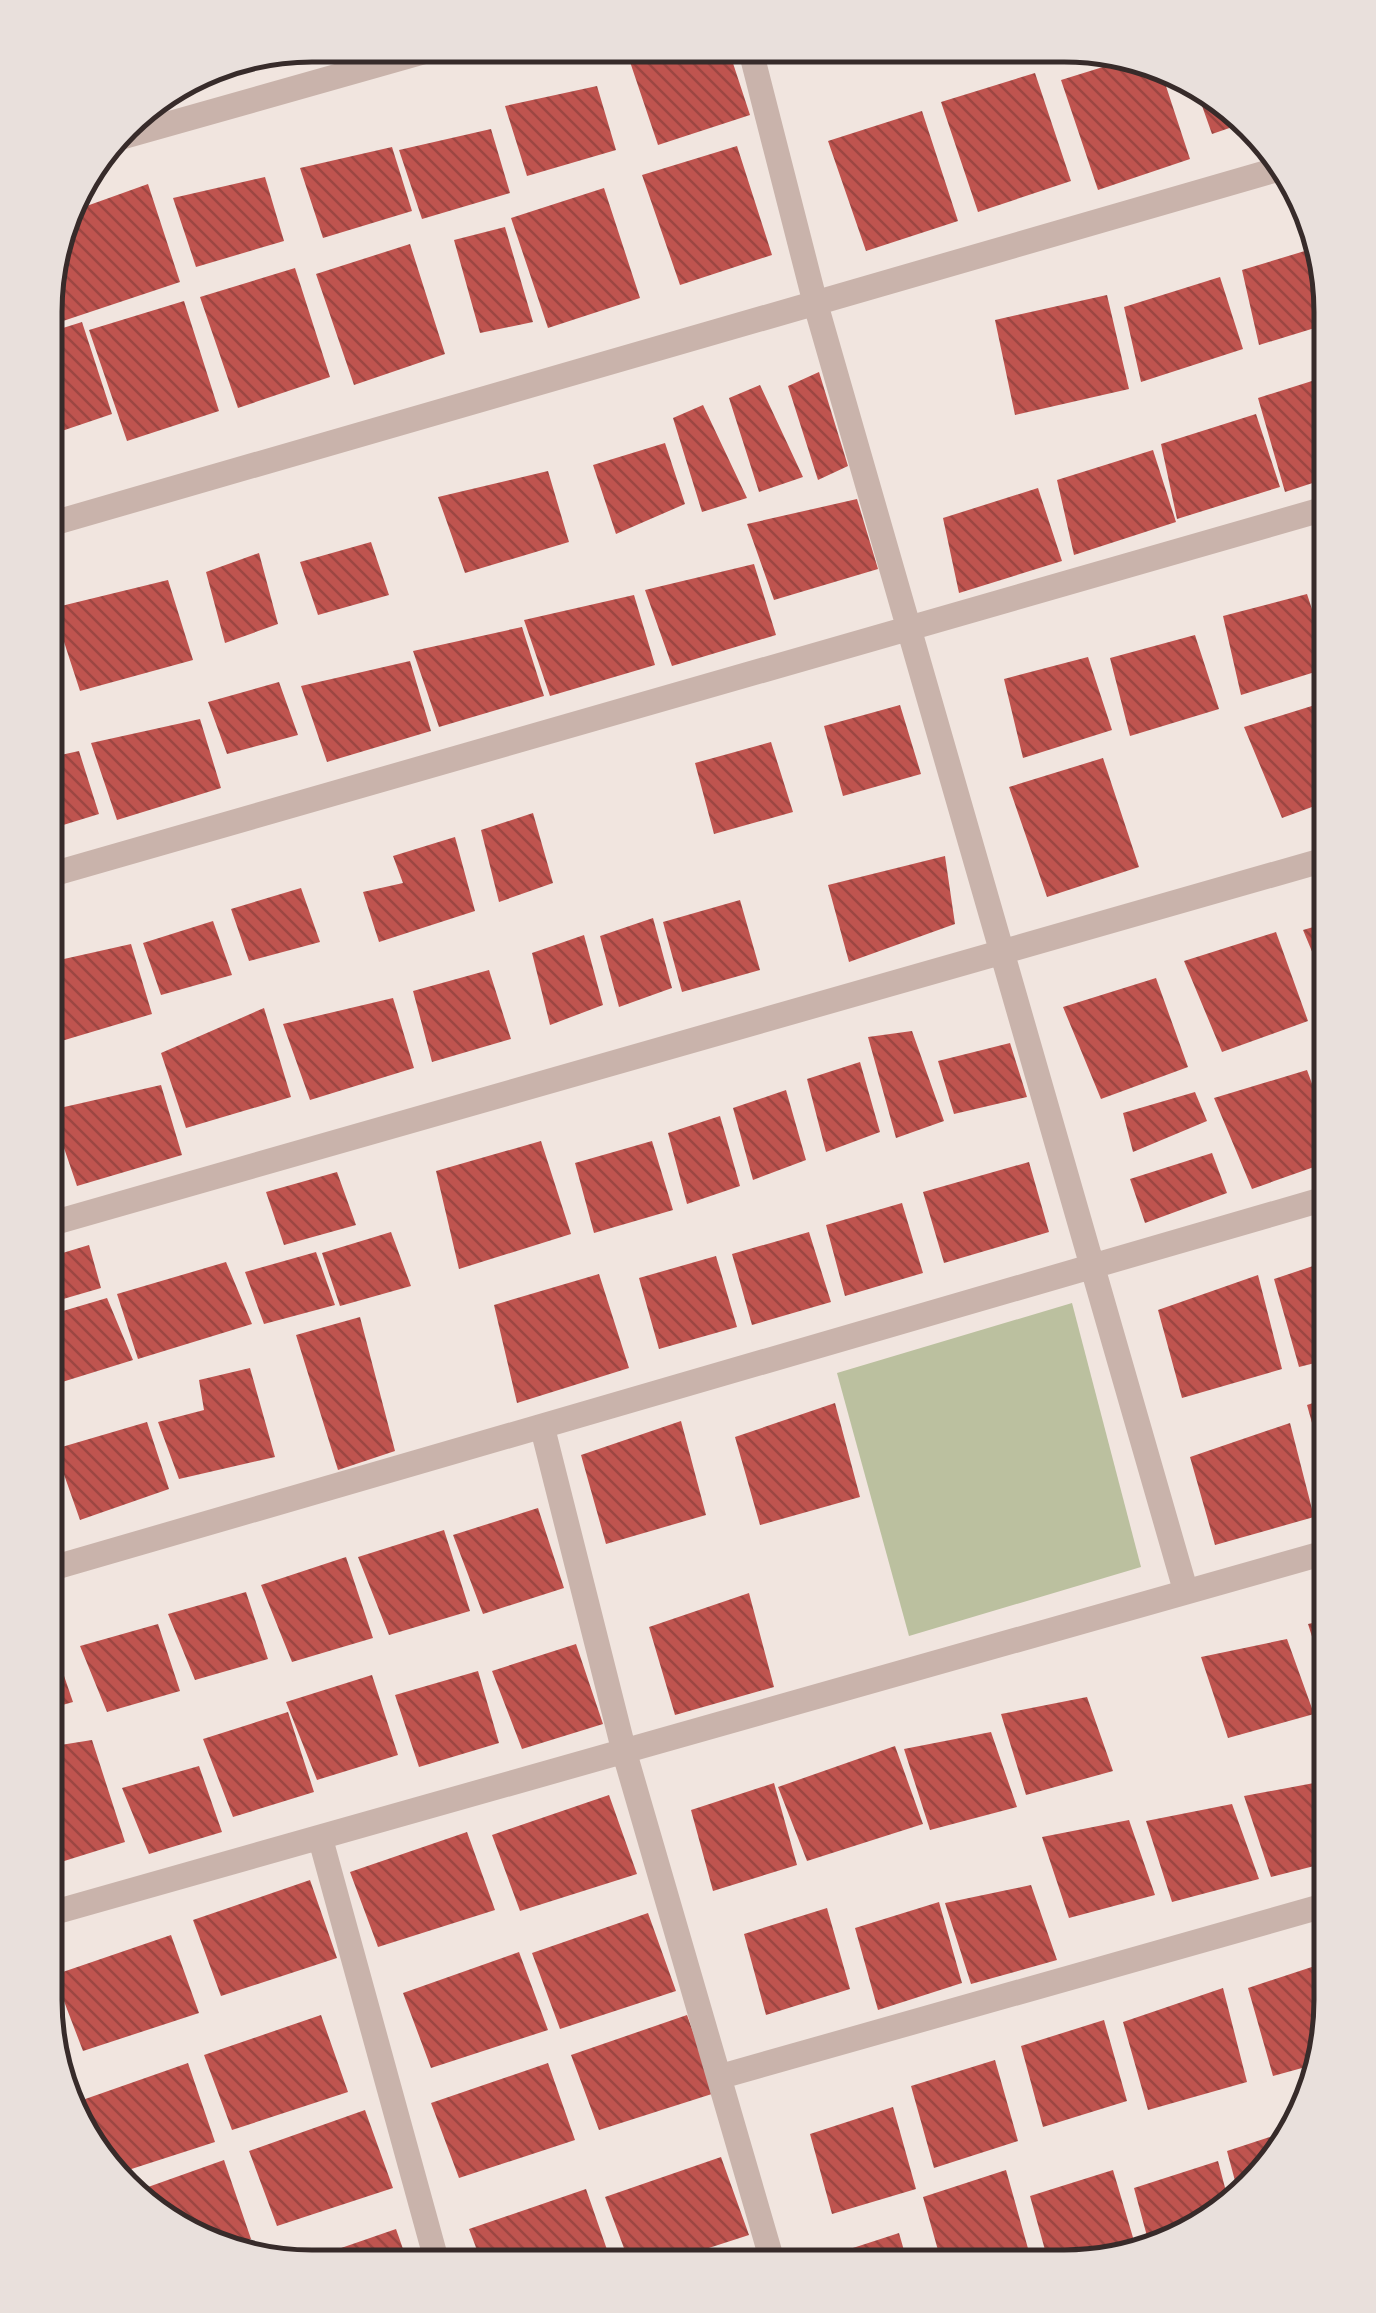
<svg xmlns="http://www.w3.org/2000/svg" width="1376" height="2313" viewBox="0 0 1376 2313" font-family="'Noto Sans',sans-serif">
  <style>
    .park { fill: #bbc09f }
    .building { fill: url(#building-back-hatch) }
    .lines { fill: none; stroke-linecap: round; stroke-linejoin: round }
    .minor { stroke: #c9b3ab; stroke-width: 25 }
    .rim { fill: none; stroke: #372b2a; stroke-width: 5 }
  </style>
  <defs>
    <pattern id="building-back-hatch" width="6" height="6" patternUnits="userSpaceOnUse" patternTransform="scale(2.5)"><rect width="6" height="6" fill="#bf544f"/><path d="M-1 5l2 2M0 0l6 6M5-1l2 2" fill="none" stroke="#9c4642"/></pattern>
  </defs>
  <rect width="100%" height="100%" fill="#f1e5df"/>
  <path class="park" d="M1072 1303 1141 1567 909 1636 837 1373Z"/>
  <path class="building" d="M625 47 728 48 750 115 658 145Z
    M903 49H946V50L907 61Z
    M1132 58 1161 71 1190 159 1098 190 1061 80Z
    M1035 73 1071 181 978 212 941 102Z
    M597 86 616 150 527 176 505 106Z
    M1195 86 1227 101 1244 123 1212 134Z
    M922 111 958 221 866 251 828 141Z
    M491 129 510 193 422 219 399 150Z
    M737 146 772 255 680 285 642 175Z
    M392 147 412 211 323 238 300 168Z
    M265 177 284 241 196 267 173 198Z
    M148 184 180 282 54 324 47 278 67 213Z
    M604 188 640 298 548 328 511 218Z
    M505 227 533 322 480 333 454 240Z
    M410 244 445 354 354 385 316 274Z
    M1318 247 1331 323 1259 345 1242 270Z
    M295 268 330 377 238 408 200 297Z
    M1220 277 1243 349 1141 382 1124 307Z
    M1107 295 1129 389 1015 415 995 320Z
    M184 301 219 411 127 441 89 330Z
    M82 322 112 414 47 436V333Z
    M819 372 848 466 818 480 788 386Z
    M1331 375V477L1285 492 1258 398Z
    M760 385 803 477 759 492 729 398Z
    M703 405 747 498 702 512 673 418Z
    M1256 414 1280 487 1177 519 1161 444Z
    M665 443 685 504 616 534 593 465Z
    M1153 450 1176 522 1074 555 1057 480Z
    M548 471 569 542 465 573 438 497Z
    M1038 488 1062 561 959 593 943 518Z
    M857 499 878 569 774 600 747 524Z
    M371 542 389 595 318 615 300 562Z
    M259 553 278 624 225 643 206 572Z
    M754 564 776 635 672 666 645 590Z
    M168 580 193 660 80 691 53 608Z
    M1307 594 1331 667 1241 695 1223 616Z
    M634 595 655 665 550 696 524 620Z
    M522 627 544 696 439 727 413 651Z
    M1195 635 1219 709 1130 736 1110 658Z
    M47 637 64 691 47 696Z
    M1088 657 1112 730 1023 758 1004 679Z
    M410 661 431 731 327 762 301 686Z
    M279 682 298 735 227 754 208 702Z
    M1331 700V800L1282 818 1244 727Z
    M900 705 921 774 843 796 824 726Z
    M200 719 221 788 117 820 91 743Z
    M771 742 793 812 714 834 695 763Z
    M79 751 99 814 47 830V758Z
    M1103 758 1139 867 1047 897 1009 787Z
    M533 813 553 883 499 902 481 830Z
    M455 837 475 911 379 942 363 892 403 883 393 856Z
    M945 856 955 924 849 962 828 885Z
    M301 888 320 942 249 961 231 909Z
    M740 900 760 970 682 992 663 922Z
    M653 918 672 988 619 1007 600 936Z
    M213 921 232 975 161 995 143 943Z
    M1331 922V997L1303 930Z
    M1276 932 1308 1021 1222 1052 1184 961Z
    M584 935 603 1005 550 1025 532 953Z
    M131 944 152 1014 48 1045 46 963Z
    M489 970 511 1039 432 1062 413 991Z
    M1156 978 1188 1067 1101 1099 1063 1007Z
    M393 998 414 1068 310 1100 283 1024Z
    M264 1008 291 1097 186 1128 161 1053Z
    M912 1031 944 1121 896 1138 868 1037Z
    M1010 1043 1027 1097 954 1114 938 1061Z
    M860 1062 880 1132 826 1152 807 1079Z
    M1307 1070 1331 1136V1161L1252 1189 1214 1098Z
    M161 1085 182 1155 77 1186 51 1110Z
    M786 1090 806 1160 753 1180 733 1108Z
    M1195 1092 1207 1121 1133 1152 1123 1113Z
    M720 1116 740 1186 687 1204 668 1133Z
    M541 1141 571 1234 459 1269 436 1171Z
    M652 1141 673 1210 594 1233 575 1163Z
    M1212 1153 1227 1193 1145 1223 1130 1179Z
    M1029 1162 1049 1232 944 1263 923 1192Z
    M337 1172 356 1225 284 1245 266 1192Z
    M902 1203 923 1273 845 1296 826 1225Z
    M391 1232 411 1286 340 1306 322 1253Z
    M809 1232 831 1302 752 1325 732 1254Z
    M89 1245 101 1288 46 1304V1258Z
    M316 1252 335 1305 264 1324 245 1272Z
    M716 1256 737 1327 659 1349 639 1278Z
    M1331 1260V1359L1299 1367 1274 1279Z
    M226 1262 252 1324 138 1359 117 1294Z
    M599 1274 629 1368 517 1403 494 1305Z
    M1258 1275 1282 1369 1182 1398 1158 1310Z
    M107 1298 133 1360 46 1387V1316Z
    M360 1317 395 1451 338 1470 296 1335Z
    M250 1368 275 1457 179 1479 158 1422 204 1410 199 1380Z
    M1331 1397V1483L1329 1484 1307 1405Z
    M835 1403 860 1497 760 1525 735 1437Z
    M681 1421 706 1515 606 1544 581 1455Z
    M147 1422 169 1489 80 1520 55 1449Z
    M1290 1423 1314 1517 1215 1545 1190 1457Z
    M538 1508 564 1588 483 1614 453 1535Z
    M444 1530 470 1611 389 1635 358 1557Z
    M346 1557 373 1638 292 1662 261 1585Z
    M246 1592 268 1659 195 1680 168 1614Z
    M749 1593 774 1687 675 1715 649 1627Z
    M1331 1619 1330 1693 1308 1624Z
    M158 1624 180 1691 107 1712 80 1646Z
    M50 1635 73 1702 45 1710V1636Z
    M1287 1639 1314 1714 1228 1738 1201 1657Z
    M576 1644 603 1724 522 1749 492 1671Z
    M478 1671 499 1743 419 1767 395 1695Z
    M372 1675 398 1755 317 1780 286 1702Z
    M1087 1697 1113 1771 1026 1795 1001 1714Z
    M288 1712 314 1792 233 1817 203 1739Z
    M991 1732 1017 1807 930 1830 904 1749Z
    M92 1740 125 1842 45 1867V1796L61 1790 48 1747Z
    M895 1746 923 1824 807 1861 778 1787Z
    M199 1766 222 1832 149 1854 122 1788Z
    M1330 1780V1862L1271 1877 1244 1796Z
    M774 1783 797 1865 713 1891 691 1810Z
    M609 1795 637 1874 520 1911 492 1835Z
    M1232 1804 1259 1879 1172 1902 1146 1821Z
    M1129 1820 1155 1895 1069 1918 1042 1837Z
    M467 1832 495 1910 378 1947 350 1872Z
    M310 1880 337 1958 221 1996 193 1920Z
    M1031 1885 1057 1960 971 1984 945 1903Z
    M939 1902 962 1983 878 2010 855 1928Z
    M827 1908 850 1989 766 2015 744 1934Z
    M648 1913 676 1991 560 2029 532 1953Z
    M171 1935 199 2013 83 2051 54 1975Z
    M519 1952 548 2030 431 2068 403 1993Z
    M1330 1961V2018L1313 2065 1273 2076 1248 1988Z
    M1223 1988 1247 2082 1148 2110 1123 2022Z
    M321 2015 348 2092 232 2130 204 2055Z
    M687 2015 715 2093 599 2130 571 2055Z
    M1104 2020 1127 2101 1043 2127 1021 2046Z
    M995 2060 1018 2141 934 2168 911 2086Z
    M188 2063 215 2142 119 2173 71 2104Z
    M548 2063 575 2140 459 2178 431 2103Z
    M893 2107 916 2189 832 2214 810 2134Z
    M365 2110 393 2188 277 2226 249 2151Z
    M1288 2131 1276 2163 1238 2192 1227 2151Z
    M721 2157 749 2235 650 2267H631L605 2197Z
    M224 2160 251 2239 230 2246 149 2212 134 2192Z
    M1218 2161 1228 2199 1165 2248 1151 2251 1134 2188Z
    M1006 2170 1029 2252 978 2268H943L923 2197Z
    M1113 2170 1137 2251 1050 2268 1030 2196Z
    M586 2189 613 2267 483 2266 469 2229Z
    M396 2229 409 2266H292V2265Z
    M899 2233 909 2268 818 2267 816 2260Z
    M760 2251 765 2267H715V2266Z"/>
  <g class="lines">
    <path class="minor" d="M750 48 815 302 1186 1592
      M115 139 444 46
      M47 525 1279 169
      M46 876 1331 507
      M46 1225 1331 858
      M542 1426 624 1751 774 2267
      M46 1570 1331 1197
      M320 1837 438 2266
      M45 1915 1331 1551
      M719 2077 1330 1904"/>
  </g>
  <path d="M0 0H1376V2313H0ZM312 62H1064A250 250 0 0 1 1314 312V2000A250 250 0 0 1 1064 2250H312A250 250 0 0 1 62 2000V312A250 250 0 0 1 312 62Z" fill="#e9e0dc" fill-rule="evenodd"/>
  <path class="rim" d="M312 62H1064A250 250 0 0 1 1314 312V2000A250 250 0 0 1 1064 2250H312A250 250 0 0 1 62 2000V312A250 250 0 0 1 312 62Z"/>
</svg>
